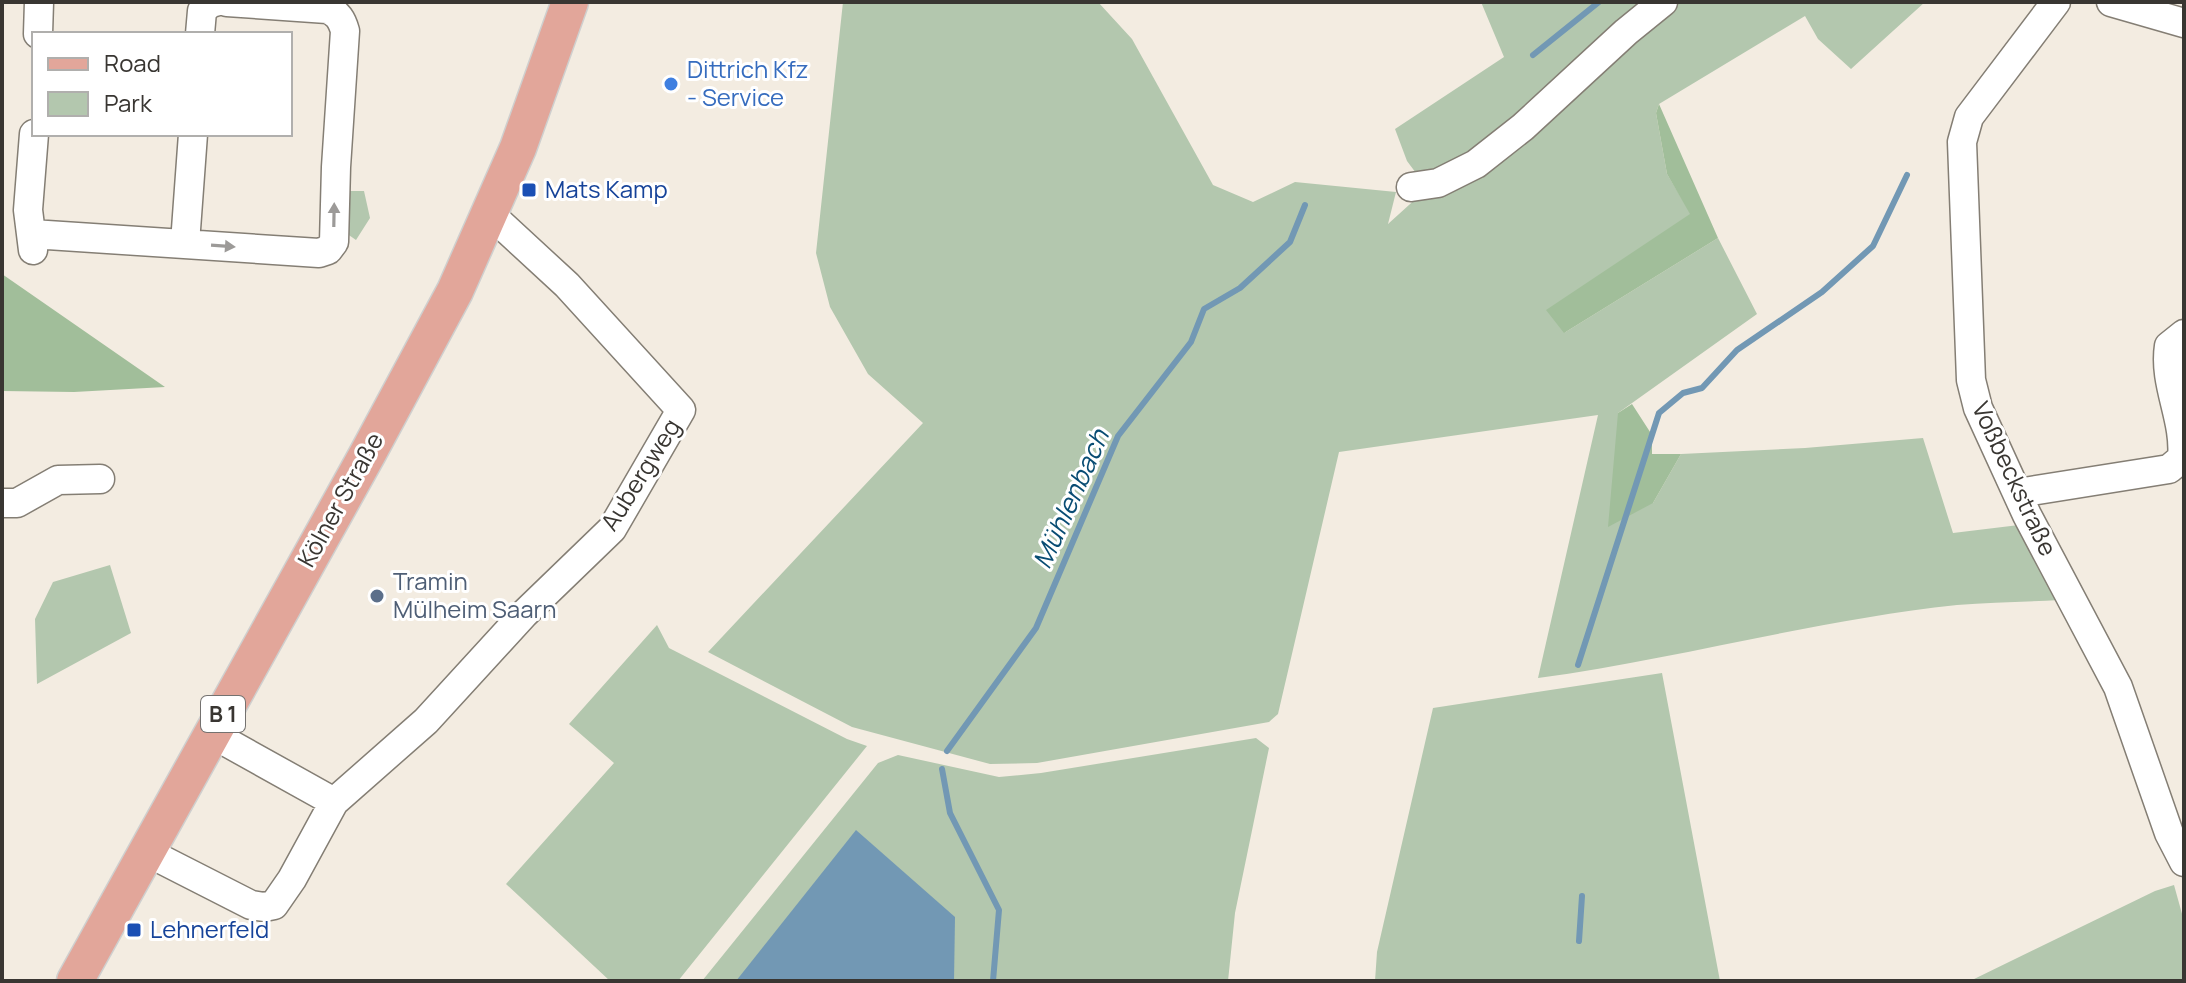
<svg xmlns="http://www.w3.org/2000/svg" width="2186" height="983" viewBox="0 0 2186 983" font-family="Manrope,sans-serif">
  <style>
    .green { fill: #b3c7ae }
    .forest { fill: #a1be9a }
    .water { fill: #7298b4 }
    .lines { fill: none; stroke-linecap: round; stroke-linejoin: round }
    .stream { stroke: #7298b4; stroke-width: 6 }
    .minor-casing { stroke: #847e74; stroke-width: 31 }
    .major-casing { stroke: #cfcfce; stroke-width: 39 }
    .minor { stroke: #fff; stroke-width: 28 }
    .major { stroke: #e2a69a; stroke-width: 36 }
    .oneway { fill: #9c9a98 }
    .shop-dot { fill: #3f7fe0; stroke: #fff; stroke-width: 3 }
    .transit-dot { fill: #1a4fb4; stroke: #fff; stroke-width: 3 }
    .service-dot { fill: #5c6f8a; stroke: #fff; stroke-width: 3 }
    .labels { text-anchor: middle; stroke-width: 6; stroke-linejoin: round; paint-order: stroke }
    .shield { fill: #fff; stroke: #747270; stroke-width: 2 }
    .shield-label { font-size: 22px; font-weight: bold; fill: #393632 }
    .shop-label { font-size: 24px; fill: #366cbe; stroke: #fff; text-anchor: start }
    .transit-label { font-size: 24px; fill: #164399; stroke: #fff; text-anchor: start }
    .street-label { font-size: 24px; fill: #393632; stroke: #fff }
    .service-label { font-size: 24px; fill: #4e5e75; stroke: #fff; text-anchor: start }
    .water-label { font-size: 26px; font-style: italic; fill: #084c73; stroke: #fff }
  </style>
  <rect width="100%" height="100%" fill="#f3ece1"/>
  <path class="green" d="M843 2H1098L1132 39 1213 185 1253 202 1295 182 1396 192 1388 224 1420 195 1673 2H1925L1851 69 1818 39 1805 16 1659 104 1656 113 1667 174 1691 214 1564 333 1718 238 1757 314 1618 413 1653 503 1681 454 1805 448 1923 438 1953 533 2019 525 2060 600C2026 602 1991 602 1957 605 1816 620 1678 659 1538 678L1598 415 1339 452 1278 714 1269 722 1037 763 990 764 852 727 708 652 923 423 868 374 830 307 816 253Z
    M1481 2H1654L1520 123 1435 178 1416 173 1407 161 1395 129 1504 57Z
    M345 191H364L370 218 356 240 343 231Z
    M110 565 131 633 37 684 35 619 53 582Z
    M657 625 669 648 847 739 867 746 678 981H610L506 884 614 763 569 724Z
    M1662 673 1720 981H1375L1377 952 1433 708Z
    M1256 738 1269 748 1235 913 1228 981H702L878 763 898 755 999 777 1041 773Z
    M2174 885 2184 921V981H1970L2155 891Z"/>
  <path class="forest" d="M1659 104 1718 238 1564 333 1546 310 1690 214 1667 174 1656 113Z
    M2 274 165 387 74 392 2 391Z
    M1632 404 1652 435V454H1681L1653 503 1608 527 1618 413Z"/>
  <path class="water" d="M856 830 955 917 954 981H736Z"/>
  <g class="lines">
    <path class="stream" d="M1533 55 1599 2
      M1578 665 1659 413 1683 393 1702 388 1737 350 1822 292 1873 246 1907 175
      M947 751 1036 628 1118 436 1191 342 1204 309 1240 288 1290 242 1305 205
      M942 769 950 813 999 910 993 981
      M1579 941 1582 896"/>
    <g class="minor-casing">
      <path id="minor" d="M2056 2 1969 117 1962 142 1971 380 1978 408 2027 515 2118 687 2169 833 2184 862
        M2111 2 2184 23
        M38 34 39 2
        M200 34 202 11 210 3 215 2
        M1411 187 1438 183 1476 164 1523 127 1626 32 1663 2
        M32 234 319 253 328 250 334 242 336 167 345 31C342 20 338 13 327 9L227 2
        M185 243 193 134
        M33 250 28 210 34 134
        M2018 493 2169 469 2182 458C2186 420 2163 384 2169 346L2184 334
        M2 503H17L58 480 100 479
        M212 734 334 802 426 721 524 614 612 529 681 410 567 285 490 214
        M147 852 251 905 264 907 274 905 292 879 334 802"/>
    </g>
    <g class="major-casing">
      <path id="major" d="M75 981 368 453 455 291 518 148 570 2"/>
    </g>
    <use href="#minor" class="minor"/>
    <use href="#major" class="major"/>
  </g>
  <defs><path id="oneway-solid" d="M-6-.8H1V-3.2L6.5 0L1 3.2V.8H-6Z" transform="scale(2)"/></defs>
  <g class="oneway">
    <use href="#oneway-solid" transform="translate(334 215) rotate(-89)"/>
    <use href="#oneway-solid" transform="translate(223 246) rotate(4)"/>
  </g>
  <circle class="shop-dot" cx="671" cy="84" r="8"/>
  <g class="transit-dot">
    <rect x="521" y="182" width="16" height="16" rx="4"/>
    <rect x="126" y="922" width="16" height="16" rx="4"/>
  </g>
  <circle class="service-dot" cx="377" cy="596" r="8"/>
  <g class="labels">
    <rect class="shield" x="201" y="696" width="44" height="36" rx="6"/>
    <g class="shield-label">
      <text x="223" y="722">B 1</text>
    </g>
    <g class="shop-label">
      <text x="687" y="78">Dittrich Kfz<tspan x="687" dy="28">- Service</tspan></text>
    </g>
    <g class="transit-label">
      <text x="545" y="198">Mats Kamp</text>
      <text x="150" y="938">Lehnerfeld</text>
    </g>
    <g class="street-label">
      <text transform="translate(641 475) rotate(-58)" y="8">Aubergweg</text>
      <text transform="translate(2014 479) rotate(65)" y="8">Voßbeckstraße</text>
      <text transform="translate(341 500) rotate(-61)" y="8">Kölner Straße</text>
    </g>
    <g class="service-label">
      <text x="393" y="590">Tramin<tspan x="393" dy="28">Mülheim Saarn</tspan></text>
    </g>
    <g class="water-label">
      <text transform="translate(1071 499) rotate(-66)" y="9">Mühlenbach</text>
    </g>
  </g>
  <rect width="2186" height="983" fill="none" stroke="#393632" stroke-width="8"/>
  <rect x="32" y="32" width="260" height="104" fill="#ffffff" stroke="#b0afad" stroke-width="2"/>
  <rect x="48" y="58" width="40" height="12" fill="#e2a69a" stroke="#b0afad" stroke-width="2"/>
  <text x="104" y="72" font-size="24" fill="#393632">Road</text>
  <rect x="48" y="92" width="40" height="24" fill="#b3c7ae" stroke="#b0afad" stroke-width="2"/>
  <text x="104" y="112" font-size="24" fill="#393632">Park</text>
</svg>
